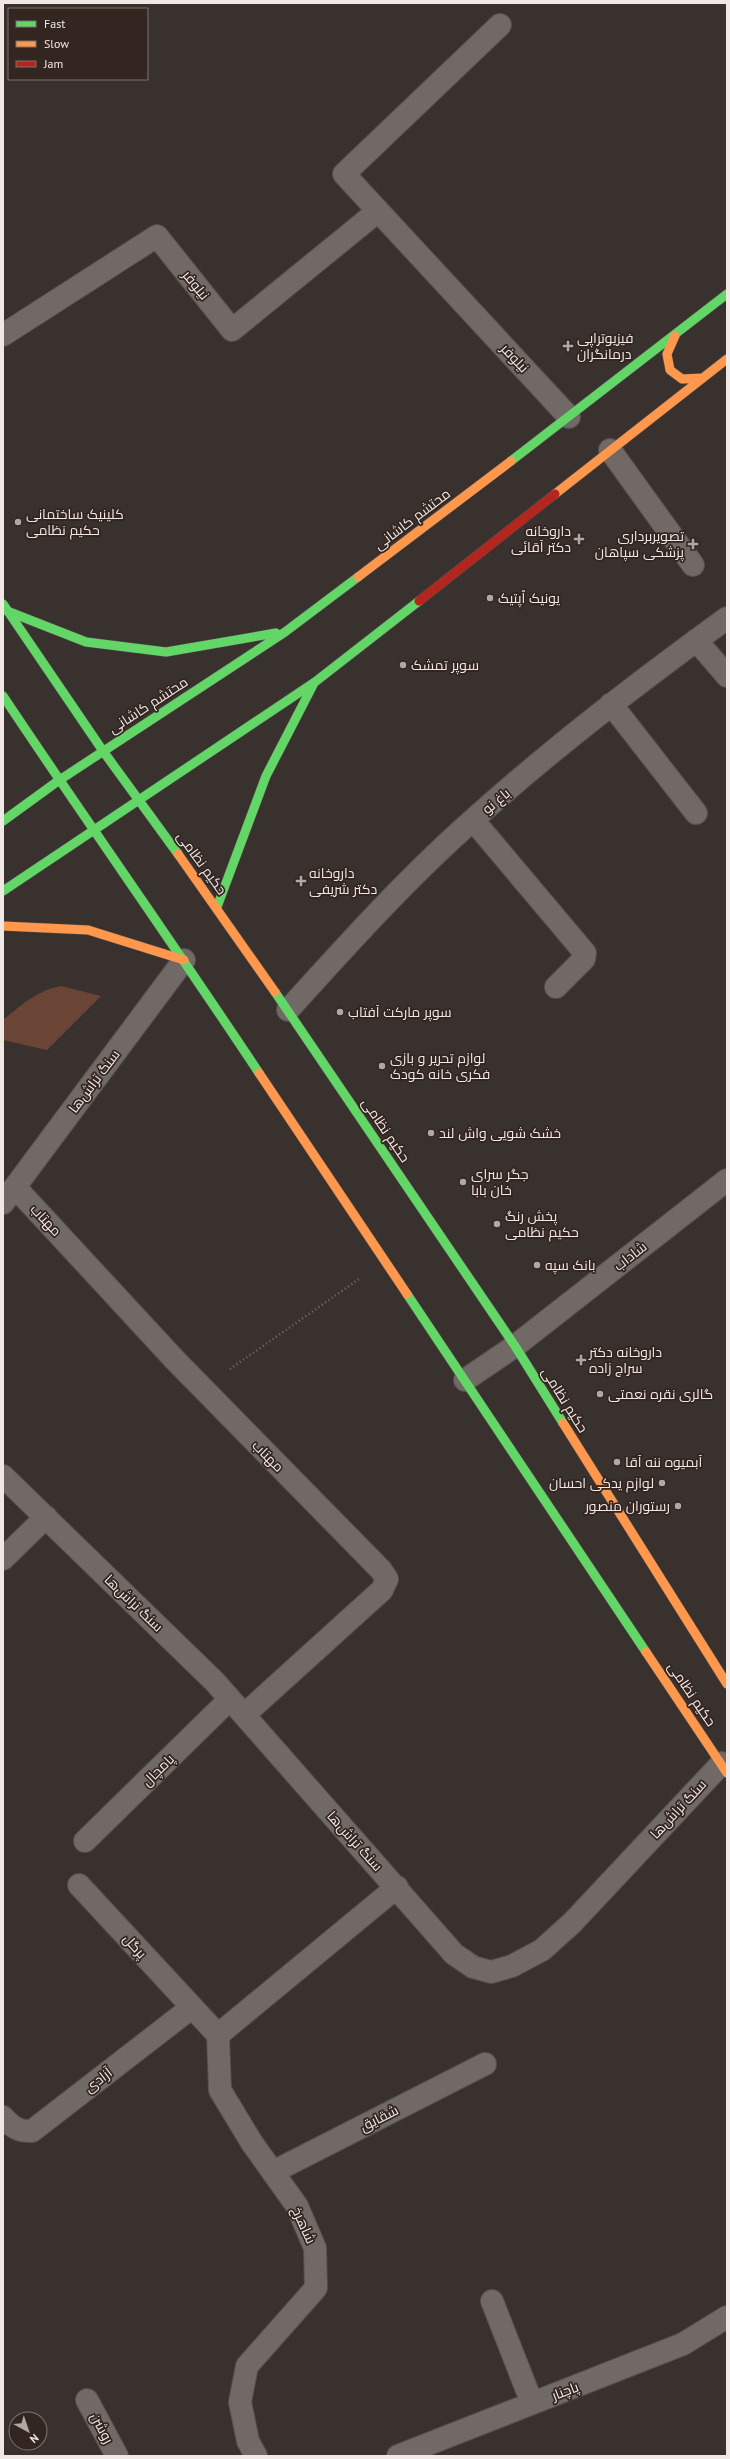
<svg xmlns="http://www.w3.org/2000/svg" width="730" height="2459" viewBox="0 0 730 2459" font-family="'PT Sans',Cairo,sans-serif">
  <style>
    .green { fill: #6a4536 }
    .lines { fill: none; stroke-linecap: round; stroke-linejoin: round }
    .street-casing { stroke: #564f4d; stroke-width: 24 }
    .fast-casing { stroke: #564f4d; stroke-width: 10 }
    .slow-casing { stroke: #564f4d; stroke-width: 10 }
    .jam-casing { stroke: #564f4d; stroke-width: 10 }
    .path { stroke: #746e6c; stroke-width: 2.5; stroke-dasharray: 1 3; stroke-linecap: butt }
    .street { stroke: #706966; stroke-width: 22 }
    .fast { stroke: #63d668; stroke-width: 9 }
    .slow { stroke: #ff974d; stroke-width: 9 }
    .jam { stroke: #b3261e; stroke-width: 9 }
    .poi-dot { fill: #b1a7a4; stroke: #332520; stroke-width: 1.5 }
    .labels { text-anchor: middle; stroke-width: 3.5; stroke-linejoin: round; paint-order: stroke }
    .street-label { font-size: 14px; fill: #f1e7e4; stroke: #332520 }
    .poi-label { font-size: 14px; fill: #f1e7e4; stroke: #332520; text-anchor: start }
  </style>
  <rect width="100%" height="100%" fill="#39312e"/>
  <path class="green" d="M61 986 101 996 47 1050 3 1040V1020C21 1005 38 990 61 986Z"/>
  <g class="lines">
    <g class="street-casing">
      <path id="street" d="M500 25 344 174 569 417
        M3 335 157 236 232 330 378 211
        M610 450 693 565
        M696 640 727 676
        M611 704 696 813
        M473 820 585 953 584 959 556 987
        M288 1010C347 945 407 878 474 819 554 747 640 681 727 618
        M15 1187 175 1360 381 1570 387 1579 382 1590 244 1715
        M3 1203 184 960
        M465 1380 515 1346 727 1180
        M3 1476 215 1682 454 1954 473 1967 491 1972 512 1966 542 1950 572 1923 722 1763
        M3 1559 46 1517
        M85 1841 230 1699
        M79 1885 218 2035
        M218 2035 220 2090 252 2143 297 2206 315 2248 316 2288 247 2366 240 2402 248 2441 256 2456
        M218 2035 397 1887
        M3 2117C12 2127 19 2132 32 2131L191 2008
        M273 2172 485 2064
        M492 2301 532 2403
        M87 2400 117 2456
        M398 2456 683 2344 727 2317"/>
    </g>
    <g class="fast-casing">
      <path id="fast" d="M511 461 727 294
        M3 604 103 751 178 854
        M7 611 86 642 166 652 276 633
        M3 696C87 822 175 946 259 1073
        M3 821 58 781 285 632 358 577
        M3 891 315 682 419 601
        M217 907 266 776 314 683
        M275 992 515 1346 563 1423
        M407 1294 646 1652"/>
    </g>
    <g class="slow-casing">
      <path id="slow" d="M675 336 667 354 670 370 682 379 703 378
        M555 494 727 359
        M358 577 511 461
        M178 854 275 992
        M3 926 88 930 184 960
        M259 1073 407 1294
        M563 1423 727 1684
        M646 1652 727 1773"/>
    </g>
    <g class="jam-casing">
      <path id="jam" d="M419 601 555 494"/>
    </g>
    <path class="path" d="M230 1369 359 1279"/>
    <use href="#street" class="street"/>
    <use href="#fast" class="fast"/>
    <use href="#slow" class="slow"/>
    <use href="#jam" class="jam"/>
  </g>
  <g class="poi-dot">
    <path d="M566 340h4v4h4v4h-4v4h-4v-4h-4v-4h4z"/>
    <circle cx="18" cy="522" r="4"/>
    <path d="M577 533h4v4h4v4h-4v4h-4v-4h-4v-4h4z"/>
    <path d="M691 538h4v4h4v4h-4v4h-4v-4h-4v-4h4z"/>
    <circle cx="490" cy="598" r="4"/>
    <circle cx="403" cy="665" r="4"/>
    <path d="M299 875h4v4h4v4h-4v4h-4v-4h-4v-4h4z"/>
    <circle cx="340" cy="1012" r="4"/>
    <circle cx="382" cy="1066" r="4"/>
    <circle cx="431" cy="1133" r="4"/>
    <circle cx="463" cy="1182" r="4"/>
    <circle cx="497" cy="1224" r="4"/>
    <circle cx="537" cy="1265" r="4"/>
    <path d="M579 1354h4v4h4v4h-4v4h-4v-4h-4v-4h4z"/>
    <circle cx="600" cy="1394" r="4"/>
    <circle cx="617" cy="1462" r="4"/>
    <circle cx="662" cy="1483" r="4"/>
    <circle cx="678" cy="1506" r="4"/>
  </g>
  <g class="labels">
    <g class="street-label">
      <text transform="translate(196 285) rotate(51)" y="5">نیلوفر</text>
      <text transform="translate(515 358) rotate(47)" y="5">نیلوفر</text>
      <text transform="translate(412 519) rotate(-37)" y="5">محتشم کاشانی</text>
      <text transform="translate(148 705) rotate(-33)" y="5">محتشم کاشانی</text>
      <text transform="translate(496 801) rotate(-40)" y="5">باغ نو</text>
      <text transform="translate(202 863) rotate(54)" y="5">حکیم نظامی</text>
      <text transform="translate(94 1081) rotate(-53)" y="5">سنگ تراش‌ها</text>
      <text transform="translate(386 1130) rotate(56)" y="5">حکیم نظامی</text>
      <text transform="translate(46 1220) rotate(47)" y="5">مهتاب</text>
      <text transform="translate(630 1256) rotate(-38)" y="5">شاداب</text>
      <text transform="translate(565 1400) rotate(58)" y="5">حکیم نظامی</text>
      <text transform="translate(268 1456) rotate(45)" y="5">مهتاب</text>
      <text transform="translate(134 1603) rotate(44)" y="5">سنگ تراش‌ها</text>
      <text transform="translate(692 1694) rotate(56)" y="5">حکیم نظامی</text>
      <text transform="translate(158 1770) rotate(-45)" y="5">پامچال</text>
      <text transform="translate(678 1809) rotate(-47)" y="5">سنگ تراش‌ها</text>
      <text transform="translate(355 1841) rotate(48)" y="5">سنگ تراش‌ها</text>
      <text transform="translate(135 1946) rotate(48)" y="5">پرگل</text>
      <text transform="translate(98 2080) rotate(-38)" y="5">آزادی</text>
      <text transform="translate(379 2118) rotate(-27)" y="5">شقایق</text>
      <text transform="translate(304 2225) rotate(66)" y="5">شاهرخ</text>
      <text transform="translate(565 2391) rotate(-21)" y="5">پاچنار</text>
      <text transform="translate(102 2428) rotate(62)" y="5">روشن</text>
    </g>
    <g class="poi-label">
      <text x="577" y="343">فیزیوتراپی<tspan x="577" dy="16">درمانگران</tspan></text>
      <text x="26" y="519">کلینیک ساختمانی<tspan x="26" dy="16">حکیم نظامی</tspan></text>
      <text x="571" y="536" text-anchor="end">داروخانه<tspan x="571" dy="16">دکتر آقائی</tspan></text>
      <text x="684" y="541" text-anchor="end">تصویربرداری<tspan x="684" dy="16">پزشکی سپاهان</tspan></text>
      <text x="498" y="603">یونیک ٱپتیک</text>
      <text x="411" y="670">سوپر تمشک</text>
      <text x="309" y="878">داروخانه<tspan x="309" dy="16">دکتر شریفی</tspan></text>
      <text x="348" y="1017">سوپر مارکت آفتاب</text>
      <text x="390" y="1063">لوازم تحریر و بازی<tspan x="390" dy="16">فکری خانه کودک</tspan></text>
      <text x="439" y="1138">خشک شویی واش لند</text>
      <text x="471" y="1179">جگر سرای<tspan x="471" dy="16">خان بابا</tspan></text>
      <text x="505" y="1221">پخش رنگ<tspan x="505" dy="16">حکیم نظامی</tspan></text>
      <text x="545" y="1270">بانک سپه</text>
      <text x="589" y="1357">داروخانه دکتر<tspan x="589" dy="16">سراج زاده</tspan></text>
      <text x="608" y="1399">گالری نقره نعمتی</text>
      <text x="625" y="1467">آبمیوه ننه آقا</text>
      <text x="654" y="1488" text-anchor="end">لوازم یدکی احسان</text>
      <text x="670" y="1511" text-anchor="end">رستوران منصور</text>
    </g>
  </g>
  <rect width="730" height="2459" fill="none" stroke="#f1e7e4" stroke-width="8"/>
  <rect x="8" y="8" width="140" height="72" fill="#332520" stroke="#7f736e"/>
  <rect x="16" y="21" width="20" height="6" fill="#63d668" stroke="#7f736e"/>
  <text x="44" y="28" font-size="12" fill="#f1e7e4">Fast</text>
  <rect x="16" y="41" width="20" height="6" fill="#ff974d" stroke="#7f736e"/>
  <text x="44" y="48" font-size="12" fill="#f1e7e4">Slow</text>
  <rect x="16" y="61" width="20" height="6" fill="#b3261e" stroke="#7f736e"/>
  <text x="44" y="68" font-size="12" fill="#f1e7e4">Jam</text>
  <g transform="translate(28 2431) rotate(140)"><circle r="19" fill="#332520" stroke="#7f736e"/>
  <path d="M0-3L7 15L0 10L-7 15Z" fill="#b1a7a4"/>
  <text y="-6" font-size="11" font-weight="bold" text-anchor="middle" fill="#f1e7e4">N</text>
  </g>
</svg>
